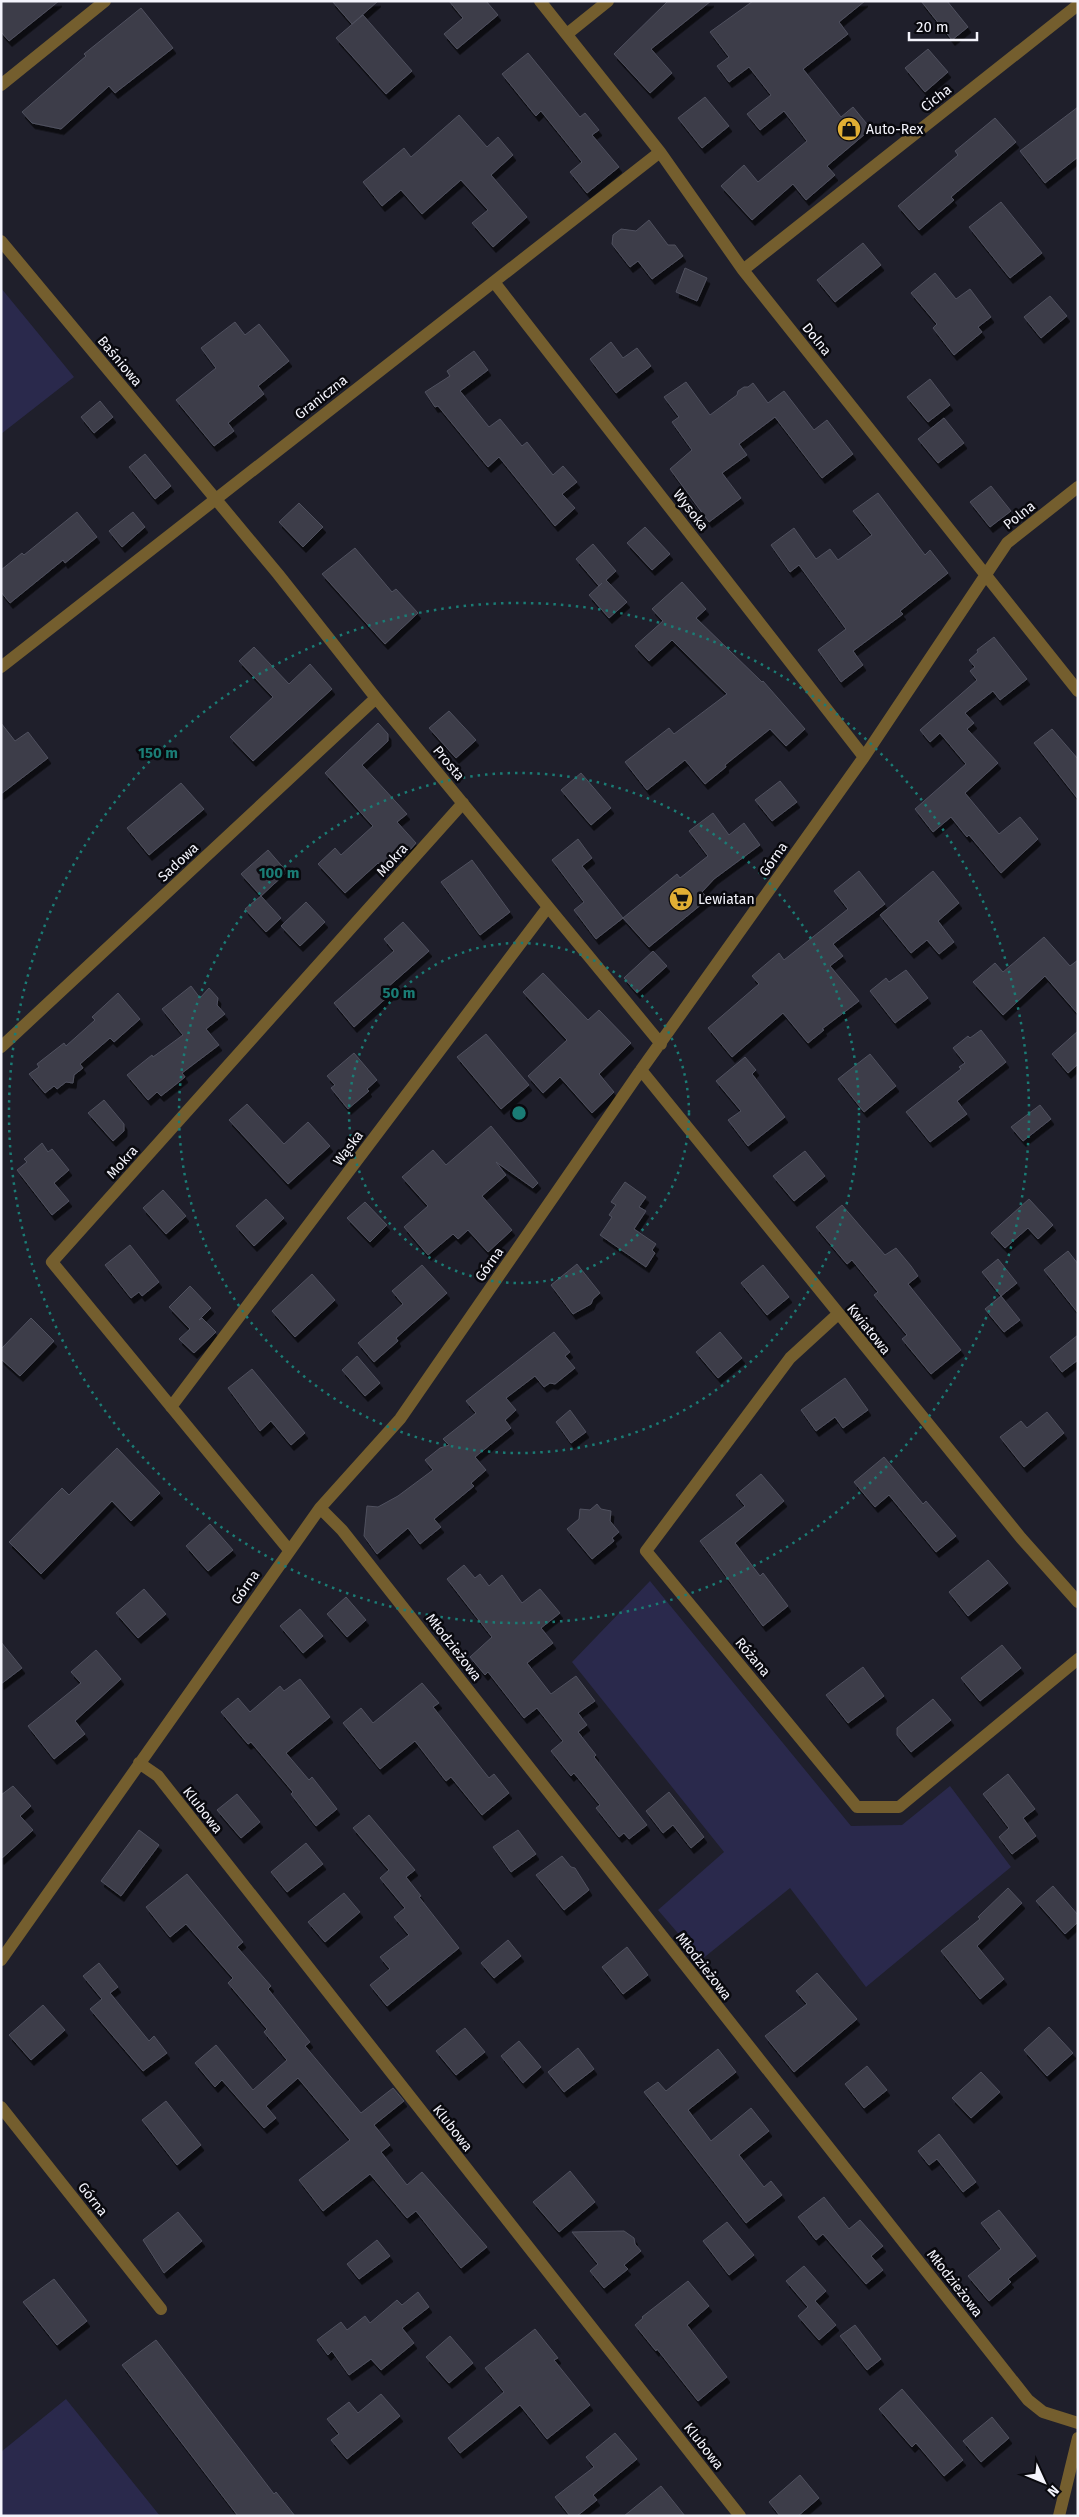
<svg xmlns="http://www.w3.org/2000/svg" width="1079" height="2517" viewBox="0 0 1079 2517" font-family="'Fira Sans',sans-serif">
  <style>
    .green { fill: #2a294c }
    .building { fill: #3c3c49; stroke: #50515f; filter: url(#shadow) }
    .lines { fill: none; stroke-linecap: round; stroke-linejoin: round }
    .minor { stroke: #745e2e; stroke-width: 12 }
    .tertiary { stroke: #745e2e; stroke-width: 12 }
    .ring { fill: none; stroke: #1a7c75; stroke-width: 2.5; stroke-dasharray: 2.5 5 }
    .labels { text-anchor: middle; stroke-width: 5; stroke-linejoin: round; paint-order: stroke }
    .street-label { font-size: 14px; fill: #f4f4fc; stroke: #09090e }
    .poi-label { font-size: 14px; fill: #f4f4fc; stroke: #09090e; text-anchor: start }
    .centre { fill: #1a7c75; stroke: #09090e; stroke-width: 2.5 }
    .ring-label { font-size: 15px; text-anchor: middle; font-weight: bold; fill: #1a7c75; stroke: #09090e; stroke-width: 5; stroke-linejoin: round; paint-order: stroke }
  </style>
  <defs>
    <filter id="shadow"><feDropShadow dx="3" dy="5.5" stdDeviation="0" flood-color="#0009"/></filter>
  </defs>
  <rect width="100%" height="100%" fill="#1f1f2b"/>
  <path class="green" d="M1 288 74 377 1 434Z
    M650 1581 851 1826 902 1825 950 1786 1011 1867 866 1987 790 1888 701 1960 658 1910 724 1852 572 1662Z
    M66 2399 160 2516H1V2452Z"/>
  <path class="building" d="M1 1H59L9 41 1 32Z
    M332 1H378L352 24Z
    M449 1H486L498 15 457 49 444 34 463 18Z
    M668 1H711L651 49 672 73 650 93 614 54Z
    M753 1H865L839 22 848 34 803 69 841 117 853 107 871 129 827 166 835 175 806 200 793 184 752 220 721 186 744 165 758 182 807 141 784 111 760 130 747 114 771 95 749 67 729 82 717 66 729 57 710 32Z
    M921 1H947L968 27 952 40Z
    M141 8 173 48 115 93 109 86 61 129 32 123 22 112 86 56 84 54Z
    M363 15 412 71 386 94 336 38Z
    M928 49 948 72 925 92 905 68Z
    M528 53 580 117 585 113 599 130 592 135 619 167 587 193 570 172 582 162 541 111 536 116 502 74Z
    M705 97 729 126 702 148 678 118Z
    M1078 107V157L1045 183 1020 151Z
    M459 115 487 147 498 137 513 155 491 175 527 217 493 247 472 223 488 210 461 180 422 214 401 190 382 206 363 182 404 148 411 157Z
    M995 118 1016 142 951 197 954 200 919 230 898 206 958 155 955 151Z
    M1001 202 1042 253 1010 278 969 227Z
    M649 220 668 245H675L683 256 652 279 638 261 630 267 612 244 613 235 621 229 636 231Z
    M863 243 881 265 835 302 817 280Z
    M685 268 707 278 697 301 676 292Z
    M935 273 956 299 970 289 991 317 978 327 982 332 954 355 933 328 937 324 911 293Z
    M1050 296 1067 316 1041 338 1024 317Z
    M235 322 245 335 259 324 289 361 258 386 264 394 228 423 234 431 214 446 176 400 216 368 201 348Z
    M611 342 623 358 637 348 651 366 616 393 590 359Z
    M474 351 488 370 460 391 489 427 500 419 522 446 527 442 553 475 563 466 577 482 562 494 575 508 555 526 499 457 488 467 438 406 435 407 425 392 450 376 447 371Z
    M930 379 950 405 928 422 907 397Z
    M686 382 710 415 737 395 738 391 744 387H748L753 383 768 403 784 391 814 430 827 420 853 454 822 478 775 417 739 444 747 455 722 473 741 498 709 522 670 469 692 450 672 422 679 417 664 397Z
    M100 401 113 417 94 433 81 417Z
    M944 418 964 443 938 463 918 439Z
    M145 454 171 486 155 499 129 467Z
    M991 486 1011 511 990 527 970 502Z
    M878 493 925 555 930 550 948 573 900 611 903 614 853 651 863 665 841 682 818 650 846 629 799 565 790 572 771 545 794 528 816 559 830 549 838 560 872 535 853 511Z
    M299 503 323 527 303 547 279 522Z
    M77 512 97 537 65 563 63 560 10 603 1 592V570L22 553 24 555Z
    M133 512 145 527 122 547 109 531Z
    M645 527 670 554 652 570 627 543Z
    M593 544 616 571 606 580 627 602 609 618 589 595 602 583 599 586 576 559Z
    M355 548 392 592 396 589 418 613 385 644 322 574Z
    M682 582 706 609 696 618 762 682 763 681 805 729 786 746 770 729 725 765 726 767 705 784 685 760 647 790 625 762 669 728 674 734 727 694 672 640 649 661 635 646 663 621 652 609Z
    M994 637 1027 679 1000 700 993 691 965 713 974 723 967 729 998 763 965 793 999 834 1020 817 1038 839 1001 873 969 835 967 837 951 817 933 832 915 809 966 764 940 733 930 742 920 730 977 680 970 671 975 667 969 660 978 652 977 650Z
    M254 647 289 684 310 664 332 689 253 761 230 737 273 697 239 661Z
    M449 711 476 740 456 758 429 728Z
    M1 723 15 741 28 732 48 758 1 794Z
    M378 723 388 734V741L362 765 407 814 397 822 416 843 402 859 396 851 381 865 378 863 345 893 318 864 335 848 341 855 373 826 325 773Z
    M1052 729 1078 759V799L1034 743Z
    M581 773 611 808 591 825 561 790Z
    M780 781 797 802 772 821 755 800Z
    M181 783 204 809 149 855 127 828Z
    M713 813 729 835 744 823 760 845 714 879 702 892 708 899 649 947 623 918 677 874 680 878 708 856 689 831Z
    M578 839 592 858 582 866 623 918 596 939 574 910 584 902 552 860Z
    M268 850 287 872 261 896 241 874Z
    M472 860 510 912 480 935 441 882Z
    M859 871 885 904 833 944 843 956 830 966 859 1001 822 1029 824 1030 808 1043 783 1013 732 1057 708 1028 759 984 752 976 779 953 784 960 848 909 834 891Z
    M933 871 959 903 938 921 954 942 939 954 927 940 911 953 880 915Z
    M261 896 281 918 266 932 245 909Z
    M306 902 325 922 300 946 281 926Z
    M403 922 429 951 388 987 393 992 354 1027 334 1003 394 951 384 939Z
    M1044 937 1070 966 1078 960V1014L1045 976 1003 1015 973 982 995 963 1003 972Z
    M653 951 667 966 637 993 624 978Z
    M906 970 928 998 895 1023 870 991 886 978 889 982Z
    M543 973 588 1020 599 1010 631 1043 599 1074 614 1092 592 1113 560 1077 543 1093 528 1076 567 1040 523 992Z
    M191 986 200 998 209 988 218 998 217 1005 225 1014 206 1029 219 1045 182 1073 185 1077 170 1089 161 1096 157 1092 148 1100 127 1075 152 1055 153 1057 183 1035 162 1009Z
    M118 993 140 1019 114 1042 110 1038 80 1064 83 1068 74 1075 73 1083 66 1082 57 1089 54 1086 45 1093 29 1074 39 1067 37 1064 64 1043 66 1046 95 1020 92 1017Z
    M981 1030 1006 1062 957 1101 967 1114 930 1142 906 1112 961 1069 959 1067 965 1063 953 1048 968 1036 970 1038Z
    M1078 1031V1064L1068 1073 1052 1054Z
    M486 1034 529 1085 501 1109 457 1057Z
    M354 1053 377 1080 367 1089 369 1091 348 1109 331 1088 335 1085 327 1076Z
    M870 1054 896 1086 864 1112 838 1079Z
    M745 1057 756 1070 752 1074 785 1117 748 1146 728 1120 741 1111 716 1081Z
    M104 1100 124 1124V1131L113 1141 88 1113Z
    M247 1104 284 1144 308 1122 330 1146 288 1184 229 1120Z
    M1040 1105 1051 1119 1023 1141 1011 1127Z
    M491 1126 538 1183 533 1188 496 1162 506 1175 482 1196 512 1230 488 1252 468 1230 458 1239 453 1234 428 1255 404 1227 428 1206 402 1177 433 1150 446 1165Z
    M42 1143 48 1152 52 1149 69 1170 54 1183 69 1201 52 1215 17 1170 27 1162 24 1159Z
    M805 1151 825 1176 794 1201 773 1176Z
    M625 1182 646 1197 639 1207 646 1211 634 1229 656 1244 652 1250 655 1253 646 1267 600 1235 612 1217 609 1215 616 1205 611 1202Z
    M163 1190 186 1216 166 1234 143 1208Z
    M266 1199 284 1218 254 1246 236 1226Z
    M1029 1199 1053 1225 1038 1239 1028 1228 1005 1248 991 1233Z
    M365 1202 387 1225 370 1242 347 1218Z
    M842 1205 885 1255 896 1248 911 1266 918 1276 908 1284 961 1350 931 1374 902 1339 907 1335 874 1295 878 1292 852 1260 847 1264 816 1227Z
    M130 1245 159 1282 142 1296 139 1292 131 1298 105 1265Z
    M1068 1251 1078 1264V1313L1044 1270Z
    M998 1259 1017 1283 1001 1296 982 1272Z
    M577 1264 600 1293 593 1299 591 1304 573 1314 551 1285Z
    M422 1265 447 1293 396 1338 398 1341 374 1362 358 1343 403 1304 392 1291Z
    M763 1265 789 1297 767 1315 741 1283Z
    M312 1274 335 1300 295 1337 272 1311Z
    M190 1286 211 1308 199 1320 202 1318 216 1332 194 1353 179 1339 190 1329 169 1307Z
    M1001 1296 1020 1320 1004 1332 985 1309Z
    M31 1318 54 1341 20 1376 1 1359V1349Z
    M554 1332 570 1352 565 1356 575 1368 555 1384 550 1383 544 1387 535 1376 506 1398 516 1410 505 1420 511 1428 475 1457 486 1470 471 1483 474 1486 434 1519 441 1527 420 1544 408 1528 377 1554 364 1536 367 1506 378 1507 398 1496 433 1470 425 1460 440 1448 449 1445 443 1439 476 1413 466 1401Z
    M720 1332 742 1358 718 1378 696 1352Z
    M1078 1335V1360L1062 1372 1050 1357Z
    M357 1356 380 1383 365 1396 342 1370Z
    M252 1369 305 1433 291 1445 271 1421 260 1431 228 1388Z
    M845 1378 868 1410 843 1428 835 1417 816 1431 801 1410Z
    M570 1410 586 1432 571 1443 556 1422Z
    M1047 1412 1064 1433 1024 1467 1000 1437 1021 1421 1027 1428Z
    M117 1448 160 1493 131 1521 112 1501 41 1574 9 1542 62 1488 69 1495Z
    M884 1457 923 1504 926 1501 956 1536 936 1552 889 1495 875 1507 854 1482Z
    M761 1474 784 1501 735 1543 760 1576 763 1573 788 1606 763 1626 700 1541 745 1506 736 1495Z
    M597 1504 601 1509 611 1511 610 1521 619 1532 612 1538 614 1541 592 1559 567 1529 579 1519 580 1509 590 1510Z
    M210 1524 233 1550 208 1571 186 1546Z
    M988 1560 1008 1583 968 1616 949 1592Z
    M464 1565 475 1578 480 1574 489 1586 502 1575 522 1603 540 1589 560 1613 541 1628 553 1643 527 1663 551 1694 576 1676 595 1701 578 1713 587 1725 578 1732 596 1755 594 1757 647 1825 629 1839 624 1833 619 1837 596 1808 600 1805 574 1773 571 1776 551 1751 563 1741 537 1708 524 1718 488 1672 485 1675 470 1657 492 1637 447 1579Z
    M144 1589 166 1614 138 1638 116 1613Z
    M346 1597 366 1620 347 1637 327 1614Z
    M300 1609 323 1636 303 1653 280 1626Z
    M1 1642 22 1668 1 1684Z
    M1002 1645 1021 1668 980 1701 961 1678Z
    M96 1650 121 1679 75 1721 85 1734 54 1759 28 1726 81 1683 71 1672Z
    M863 1667 884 1696 848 1723 826 1695Z
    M300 1679 330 1717 286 1753 309 1780 312 1777 337 1809 316 1826 291 1794 293 1792 251 1742 248 1744 221 1712 238 1698 250 1712 280 1686 284 1691Z
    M422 1683 439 1703 433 1707 489 1778 494 1774 509 1793 482 1815 451 1777 446 1781 415 1741 380 1769 343 1723 361 1708 373 1723Z
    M933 1699 951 1720 911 1752 897 1735V1728Z
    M1008 1774 1035 1809 1023 1818 1036 1836 1012 1854 999 1837 1009 1828 983 1794Z
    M13 1786 31 1806 20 1816 33 1830 1 1859V1795Z
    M669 1792 704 1837 691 1848 673 1825 663 1833 646 1811Z
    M237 1794 260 1822 241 1838 217 1810Z
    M369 1815 415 1870 406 1877 421 1896 419 1897 459 1948 387 2006 370 1985 390 1969 380 1957 409 1935 394 1917 405 1908 380 1878 389 1870 353 1828Z
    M139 1830 159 1845 121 1896 101 1881Z
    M518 1830 536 1854 511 1872 493 1847Z
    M306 1843 323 1864 287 1892 271 1872Z
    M562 1856 571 1867 575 1868 589 1890 564 1910 536 1875Z
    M187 1874 243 1942 237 1947 271 1986 268 1989 310 2042 305 2046 361 2113 393 2088 404 2101 374 2125 390 2145 381 2152 407 2185 422 2172 487 2247 461 2268 416 2211 407 2218 370 2174 323 2211 299 2180 350 2140 298 2078 266 2106 276 2118 264 2128 222 2080 215 2087 195 2063 216 2045 253 2090 287 2060 264 2032 267 2029 228 1983 233 1978 186 1924 170 1937 146 1907Z
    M1053 1886 1078 1915V1922L1065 1934 1036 1901Z
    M1008 1888 1022 1903 977 1946 1004 1979 980 1999 941 1951 980 1919 978 1917Z
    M344 1893 360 1912 325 1942 308 1922Z
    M508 1940 521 1956 494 1978 481 1963Z
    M627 1947 648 1975 623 1994 602 1967Z
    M99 1963 118 1987 110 1993 149 2041 154 2036 167 2053 143 2071 90 2009 102 1999 83 1976Z
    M817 1973 857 2019 794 2072 765 2036 807 2004 796 1991Z
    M43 2005 65 2030 31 2060 9 2035Z
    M1049 2027 1073 2053 1047 2076 1024 2050Z
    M465 2028 485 2052 456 2075 436 2051Z
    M519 2041 541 2067 523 2083 501 2056Z
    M578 2048 594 2069 564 2092 548 2072Z
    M718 2049 736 2072 688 2110 711 2141 751 2108 769 2131 739 2155 764 2187 771 2181 782 2195 746 2223 644 2092 658 2082 666 2091Z
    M867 2066 887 2090 864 2108 845 2084Z
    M981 2072 1000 2092 971 2118 952 2098Z
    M166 2101 201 2145 177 2165 142 2120Z
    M939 2134 976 2182 963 2192 937 2159 929 2165 918 2151Z
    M570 2171 595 2202 559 2232 533 2202Z
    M824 2197 849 2229 860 2220 883 2246 871 2256 883 2270 866 2284 823 2234 816 2240 798 2217Z
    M999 2210 1036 2256 1008 2279 1011 2282 989 2301 968 2276 1001 2249 981 2223Z
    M178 2212 202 2241 164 2273 143 2240Z
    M727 2222 754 2255 729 2275 703 2241Z
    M624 2231 634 2238 635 2244 641 2251 624 2265 628 2269 604 2288 590 2271 598 2264 572 2232Z
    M377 2240 390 2256 359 2279 347 2264Z
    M804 2266 826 2291 815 2301 836 2325 819 2340 798 2316 808 2307 786 2281Z
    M54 2279 87 2321 57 2345 23 2302Z
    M688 2281 709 2306 687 2325 727 2377 698 2401 657 2349 656 2351 635 2325 643 2318 642 2317Z
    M418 2292 429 2307 402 2328 414 2343 381 2370 371 2359 349 2375 332 2351 328 2355 317 2340 341 2322 347 2330 365 2316 370 2323 397 2300 402 2305Z
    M855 2325 881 2359 867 2370 840 2336Z
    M535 2329 558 2358 554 2360 590 2405 547 2439 520 2405 460 2453 448 2438 504 2392 485 2368Z
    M450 2336 473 2363 449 2383 426 2357Z
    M156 2340 274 2494 276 2492 295 2516H238L122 2365Z
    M902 2389 963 2460 944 2476 916 2443 912 2447 879 2409Z
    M381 2394 400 2416 347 2459 331 2440 339 2434 327 2419 349 2402 358 2413Z
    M992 2417 1009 2438 981 2462 963 2441Z
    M615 2433 637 2459 593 2495 597 2500 577 2516H570L555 2497 594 2467 586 2457Z
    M800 2475 819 2498 798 2516H780L769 2502Z
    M661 2486 685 2516H624Z"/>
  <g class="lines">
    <path class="minor" d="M540 1 660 152 743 270 1078 691
      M567 34 608 1
      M1 85 105 1
      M1 241 278 574 376 698 661 1044
      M743 270 1078 5
      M494 282 864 757
      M1 667 660 152
      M1 1047 376 698
      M641 1070 1021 1538 1078 1602
      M838 1314 790 1358 646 1551 857 1807H899L1078 1659
      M171 1407 548 907
      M320 1508 342 1530 1028 2400 1043 2412 1078 2423
      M289 1550 52 1262 463 803
      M139 1763 158 1776 740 2516
      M1 1960 320 1508 400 1419 641 1070 864 757 1007 543 1078 487
      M1 2107 161 2309"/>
    <path class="tertiary" d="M1059 2516 1078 2438"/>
  </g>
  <g class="ring">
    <circle cx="519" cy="1113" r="170"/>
    <circle cx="519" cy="1113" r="340"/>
    <circle cx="519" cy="1113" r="510"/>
  </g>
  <defs>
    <g id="shop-disc" transform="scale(1.25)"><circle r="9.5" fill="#e1af34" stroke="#09090e"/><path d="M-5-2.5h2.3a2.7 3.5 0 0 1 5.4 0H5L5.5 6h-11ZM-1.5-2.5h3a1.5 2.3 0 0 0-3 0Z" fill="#111"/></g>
    <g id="supermarket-disc" transform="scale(1.25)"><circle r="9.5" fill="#e1af34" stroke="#09090e"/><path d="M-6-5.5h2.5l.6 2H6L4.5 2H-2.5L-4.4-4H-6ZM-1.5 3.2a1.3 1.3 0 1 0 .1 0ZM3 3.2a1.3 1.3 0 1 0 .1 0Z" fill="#111"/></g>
  </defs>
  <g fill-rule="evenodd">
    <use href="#shop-disc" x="849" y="129"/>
    <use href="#supermarket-disc" x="681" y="899"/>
  </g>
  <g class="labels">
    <g class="street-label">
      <text transform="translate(936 98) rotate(-38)" y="5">Cicha</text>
      <text transform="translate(817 339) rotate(51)" y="5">Dolna</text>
      <text transform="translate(120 361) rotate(50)" y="5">Baśniowa</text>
      <text transform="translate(321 397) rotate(-38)" y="5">Graniczna</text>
      <text transform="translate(691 510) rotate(52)" y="5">Wysoka</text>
      <text transform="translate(1019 515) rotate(-38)" y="5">Polna</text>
      <text transform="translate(449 763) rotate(50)" y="5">Prosta</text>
      <text transform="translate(773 859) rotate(-55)" y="5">Górna</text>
      <text transform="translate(392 860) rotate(-48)" y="5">Mokra</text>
      <text transform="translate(178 862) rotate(-43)" y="5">Sadowa</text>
      <text transform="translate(348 1148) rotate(-53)" y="5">Wąska</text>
      <text transform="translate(122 1162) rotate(-48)" y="5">Mokra</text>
      <text transform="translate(489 1264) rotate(-55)" y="5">Górna</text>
      <text transform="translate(869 1329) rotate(51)" y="5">Kwiatowa</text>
      <text transform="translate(245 1587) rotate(-55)" y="5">Górna</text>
      <text transform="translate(454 1647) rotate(52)" y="5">Młodzieżowa</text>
      <text transform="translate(753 1657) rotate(50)" y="5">Różana</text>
      <text transform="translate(203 1810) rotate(52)" y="5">Klubowa</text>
      <text transform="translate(704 1966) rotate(52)" y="5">Młodzieżowa</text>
      <text transform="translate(453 2128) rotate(52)" y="5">Klubowa</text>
      <text transform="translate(93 2199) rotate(52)" y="5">Górna</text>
      <text transform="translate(955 2283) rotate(52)" y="5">Młodzieżowa</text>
      <text transform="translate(704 2446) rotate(52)" y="5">Klubowa</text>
    </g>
    <g class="poi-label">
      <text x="866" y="134">Auto-Rex</text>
      <text x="698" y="904">Lewiatan</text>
    </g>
  </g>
  <circle cx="519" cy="1113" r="8" class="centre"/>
  <g class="ring-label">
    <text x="158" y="758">150 m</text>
    <text x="279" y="878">100 m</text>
    <text x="399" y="998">50 m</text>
  </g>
  <rect width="1079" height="2517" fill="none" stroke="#f4f4fc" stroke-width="5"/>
  <g transform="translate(1044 2482) rotate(134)" stroke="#09090e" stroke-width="4" paint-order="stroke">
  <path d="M0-4L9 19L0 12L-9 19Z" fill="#f4f4fc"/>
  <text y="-8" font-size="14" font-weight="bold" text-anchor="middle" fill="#f4f4fc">N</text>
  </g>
  <path d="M909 32v8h68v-8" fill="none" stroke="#f4f4fc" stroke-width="2.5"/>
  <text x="916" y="32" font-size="15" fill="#f4f4fc" stroke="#09090e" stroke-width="4" paint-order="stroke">20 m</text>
</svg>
